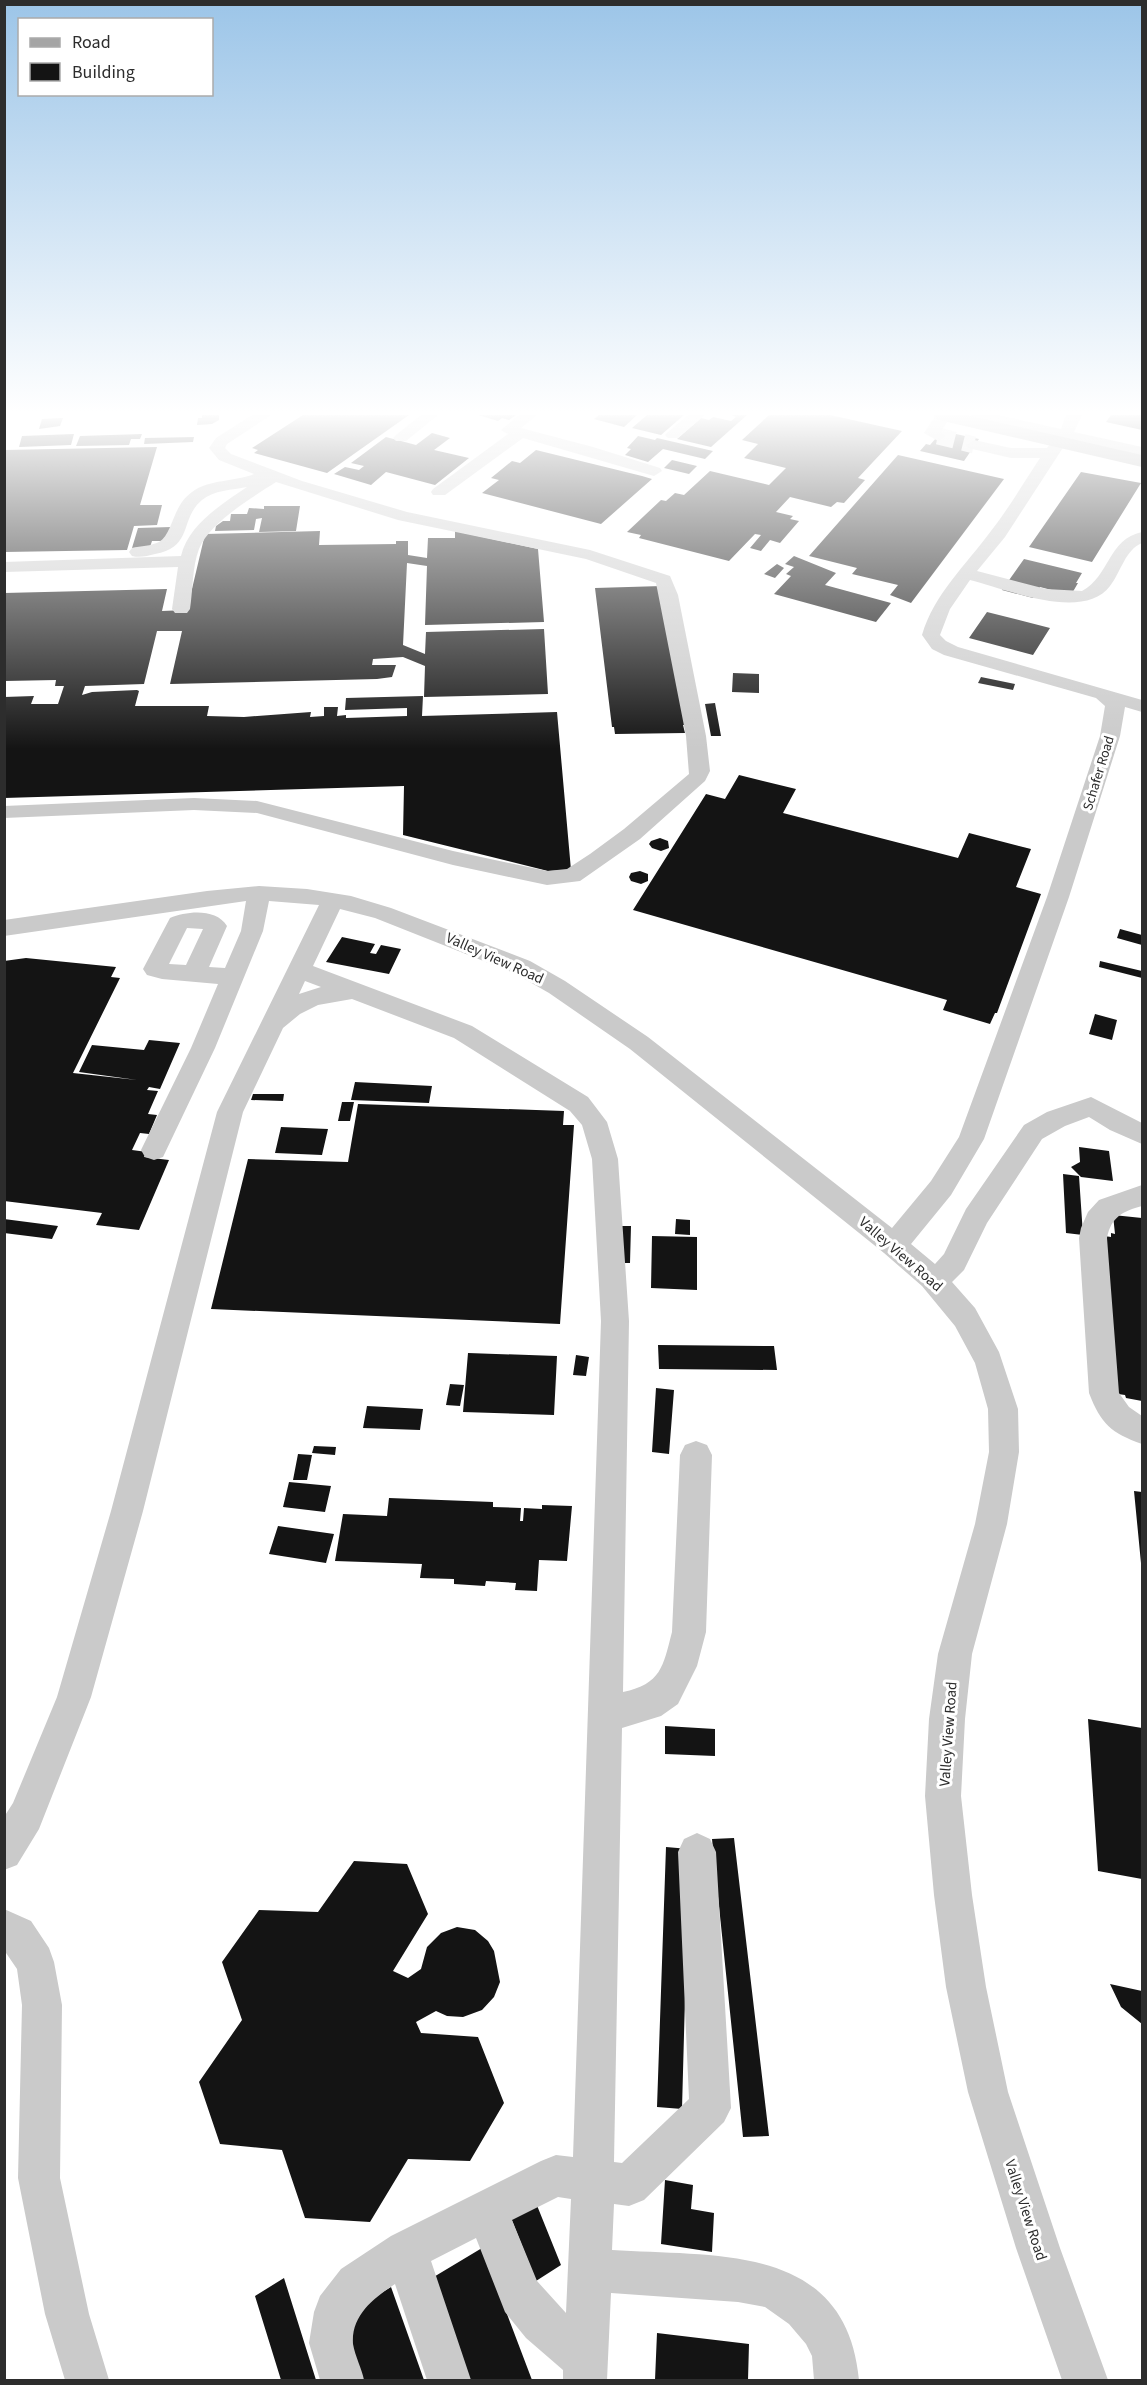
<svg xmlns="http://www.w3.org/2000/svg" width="1147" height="2385" viewBox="0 0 1147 2385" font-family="'Source Sans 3',sans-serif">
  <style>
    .building { fill: #141414 }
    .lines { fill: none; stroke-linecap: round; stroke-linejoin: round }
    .minor-tunnel { stroke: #d5d5d5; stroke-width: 17; stroke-dasharray: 17 9; stroke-linecap: butt }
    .minor { fill: #cacaca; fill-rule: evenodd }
    .major { fill: #a5a5a5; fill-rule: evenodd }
    .labels { text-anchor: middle; stroke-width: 6; stroke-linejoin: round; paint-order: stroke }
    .far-street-label { font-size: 14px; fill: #2d2d2d; stroke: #fff }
    .street-label { font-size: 15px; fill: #2d2d2d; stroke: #fff }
  </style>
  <rect width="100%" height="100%" fill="#fff"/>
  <path class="building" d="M202 415H219V420L212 424 197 425 198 418H202Z
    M303 415H409L327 473 254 453 258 450 252 448Z
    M478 415H516L509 420 502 418 498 421Z
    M599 415H637L624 427 594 419Z
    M647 415H684L661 435 632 428Z
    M732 415H747L711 447 677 439 701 418 709 420 713 417 731 421 736 417Z
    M769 415H830L902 431 858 478 865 480 844 503 837 502 831 507 790 497 776 512 793 516 790 519 799 521 780 543 770 540 761 551 750 548 761 535 755 534 729 561 639 538 641 535 627 532 661 500 666 501 675 493 684 495 710 471 769 485 786 468 744 458 758 444 742 440Z
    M1111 415H1142V430L1106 422Z
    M63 418 60 426 39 429 42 419Z
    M942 431 979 439 964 461 920 451 926 444 930 445Z
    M432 433 450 438 434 450 469 458 435 485 386 472 371 485 334 474 345 467 359 470 364 466 351 463 386 437 416 445Z
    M74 434 71 445 19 447 22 436Z
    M142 434 140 439H131L129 445 76 446 80 436Z
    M638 436 655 440 657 438 713 451 705 459 663 449 648 462 625 455 631 449 627 448Z
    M194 437 193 442 144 444 145 438Z
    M157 447 140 505H162L157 525 134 526 127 550 4 552V450Z
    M536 450 642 476 652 479 601 524 482 493 499 480 491 478 512 461 520 463Z
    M898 455 1004 479 911 603 890 595 898 585 852 574 857 568 809 556Z
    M672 460 697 466 689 474 664 468Z
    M1081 472 1141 483 1092 562 1029 547Z
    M264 506H300L296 531 259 532 262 518 256 519 254 530 215 531 216 526 223 521H230L231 514H247L249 508 264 509Z
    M171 527 168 541H152L150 547 132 548 138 528Z
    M320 531 319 545 396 544V541H408V555L427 558 428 538H455V531L538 549 544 622 425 625 427 566 407 563 403 645 425 654 426 632 544 629 548 694 424 697 425 666 403 657 373 659 372 665H396L392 677 377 679 170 684 182 631H157L144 684 85 686 82 695 92 692 137 690 139 691 135 706H209L207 716 244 717 311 712 310 717 324 716V707H338L337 716 346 715V718L407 716V708L345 710 346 698 423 696 422 716 557 712 571 870 548 871 403 835 404 786 4 798V697L34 696 31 704H58L64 686H55L56 680 4 681V593L167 589 162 611 187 610 205 534Z
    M794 556 836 573 825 585 891 603 876 622 774 594 791 576 786 574 794 567 785 564Z
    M1024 559 1082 573 1076 583H1078L1071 595 1040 587 1033 598 1002 590Z
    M777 564 784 568 775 578 764 574Z
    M662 586 687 725H683L685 733 615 734 614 727H612L595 588Z
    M987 612 1050 628 1033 655 969 638Z
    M733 673 759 674V693L732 692Z
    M981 677 1015 684 1013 690 978 683Z
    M715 703 721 736H711L705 704Z
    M739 775 796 789 783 813 958 858 969 833 1031 849 1016 887 1041 894 997 1013H995L990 1024 943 1010 947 1000 633 910 706 794 725 799Z
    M660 838 668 841 669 848 661 851 652 848 649 844 651 841Z
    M640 871 648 874V881L641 884 631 881 629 877 631 873Z
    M1120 929 1142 935V945L1117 938Z
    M342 937 375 944 370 953 376 954 381 945 401 949 389 974 326 962Z
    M26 958 116 967 111 977 120 978 73 1073 137 1080 79 1072 92 1045 144 1050 149 1040 180 1043 160 1089 149 1087 147 1090 158 1091 148 1114 157 1115 149 1134 140 1133 132 1150 147 1152 144 1157 169 1160 139 1230 96 1225 102 1213 4 1201V961Z
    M1100 961 1142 971V978L1099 967Z
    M1095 1014 1117 1020 1112 1040 1089 1034Z
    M355 1082 432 1086 429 1103 351 1100Z
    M253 1094H284L283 1101 251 1100Z
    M342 1102H354L350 1121H338Z
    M358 1104 564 1111 563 1125H574L560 1324 211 1309 248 1159 348 1162Z
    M281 1127 328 1129 322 1155 275 1153Z
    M1079 1147 1109 1151 1113 1181 1081 1177 1071 1167 1080 1162Z
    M1063 1174 1079 1176 1083 1235 1066 1233Z
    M1113 1215 1142 1218V1401L1126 1398 1125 1395 1111 1393 1098 1235 1111 1237V1233L1115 1234Z
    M4 1219 58 1226 52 1239 4 1233Z
    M676 1219 690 1220V1235L675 1234Z
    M622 1226H631L630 1263H620Z
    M652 1236 697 1237V1290L651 1288Z
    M658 1345 774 1346 777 1370 659 1369Z
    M468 1353 557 1356 554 1415 463 1412Z
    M576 1355 589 1357 586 1376 573 1375Z
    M450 1384 464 1385 460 1406 446 1405Z
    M656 1388 674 1390 669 1454 652 1452Z
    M367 1406 423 1409 420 1430 363 1428Z
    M314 1446 336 1447 335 1455 312 1453Z
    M298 1454 312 1455 307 1480H293Z
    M289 1482 331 1486 325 1512 283 1507Z
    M1134 1491 1142 1492V1563H1141Z
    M389 1498 493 1502V1507L521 1508 520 1521H523L524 1508 542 1509V1505L572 1506 567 1561 539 1560 537 1591 515 1590 516 1583 486 1581 485 1586 454 1584V1579L420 1578 422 1564 335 1561 343 1514 387 1516Z
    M278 1526 334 1534 326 1563 269 1554Z
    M1088 1719 1142 1728V1879L1098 1871Z
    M665 1726 715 1729V1756L665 1754Z
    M734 1838 769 2136 743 2137 712 1839Z
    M666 1847 689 1849 682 2109 657 2107Z
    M354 1861 407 1864 428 1914 393 1971 408 1978 421 1969 427 1947 441 1933 457 1927 475 1930 488 1941 494 1951 500 1982 494 1997 482 2010 463 2017 447 2016 436 2011 416 2022 421 2033 478 2037 504 2103 470 2161 408 2159 370 2222 305 2218 282 2150 220 2144 199 2082 242 2020 222 1962 259 1910 318 1912Z
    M1110 1984 1142 1991V2024L1121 2007Z
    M665 2180 693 2185 691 2209 714 2213 712 2252 661 2244Z
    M536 2203 561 2265 536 2281 511 2218Z
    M482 2248 532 2380H469L432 2278Z
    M284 2278 316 2380H281L255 2296Z
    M391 2287 424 2380H360L340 2318Z
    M657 2333 749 2344 748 2380H655Z"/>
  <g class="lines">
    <path class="minor-tunnel" d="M938 436 974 445"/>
    <path class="minor" d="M252 415H271L227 444 225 448 231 454 302 481 407 512 590 550 670 576 678 595 706 736 710 771 705 781 640 839 580 881 547 885 453 865 257 813 194 810 4 818V806L194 798 257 801 453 851 547 871 567 869 590 854 624 829 689 774 686 736 656 583 586 559 398 520 276 482C253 497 210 522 199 549 192 567 193 590 190 609L187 613H175L172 609 178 567 4 572V562L181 556C188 525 222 504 247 487 232 490 214 490 202 500 179 519 194 547 155 554 147 556 140 558 132 556L129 552 132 548C141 546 151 546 159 542 173 534 172 506 192 492 209 479 235 482 254 474L219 460 209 448 216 438Z
      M421 415H438L406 441H396L393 438 396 435Z
      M519 415H537L521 428 593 447 660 468 662 471 654 476 523 438 445 495H433L431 492 433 489 508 434 501 430Z
      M688 415H705L678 438H668L665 435 668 432Z
      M936 415H952L941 431 946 436 938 441 924 433Z
      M970 415H998L1061 429 1066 415H1082L1074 432 1142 447V457L1068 440 1005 537 977 571 1046 589 1082 591C1110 576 1108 539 1142 532V543C1125 550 1121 572 1110 586 1083 622 1006 589 970 580L950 609 940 635 946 641 958 647 1142 700V712L1125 707 1120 736 1069 897 984 1139 951 1195 911 1244 935 1264 944 1254 966 1209 1024 1125 1047 1112 1091 1097 1142 1123V1144L1110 1130 1089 1117 1065 1126 1042 1139 987 1223 964 1270 952 1282 975 1308 999 1352 1018 1409 1019 1452 1007 1524 972 1654 965 1719 961 1796 972 1895 986 1987 1008 2092 1060 2248 1108 2380H1062L1016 2248 968 2092 946 1987 934 1895 925 1796 929 1719 938 1654 975 1524 989 1452 988 1409 975 1363 955 1326 922 1286 884 1253 630 1049 549 993 514 973 375 918 340 909 313 966 472 1026 588 1097 607 1122 618 1159 629 1321 623 1692C661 1684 663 1667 672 1632L680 1455 685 1445 696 1441 707 1445 712 1455 706 1632 697 1666 678 1704 661 1716 622 1728 614 2162 622 2163 689 2099 678 1852 684 1839 697 1833 710 1839 716 1852 731 2108 724 2122 644 2200 629 2206 614 2204 612 2250C716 2257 846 2242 859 2380H814L812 2356 806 2344 789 2324 765 2307 738 2302 611 2293 607 2380H563V2370L526 2338 505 2312 476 2238 431 2261 471 2380H427L395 2284C374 2298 351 2315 353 2344 355 2356 362 2369 364 2380H320L309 2343 314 2312 320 2296 341 2269 391 2236 541 2161 556 2155 573 2157 601 1321 592 1159 582 1125 570 1111 454 1038 352 999 318 1005 300 1014 283 1028 243 1112 143 1511 91 1697 39 1829 17 1865 4 1870V1817L13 1803 57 1697 111 1511 217 1112 319 905 269 901 263 931 215 1048 163 1157 154 1160 145 1157 141 1150 191 1048 218 984 162 979 147 975 143 969 170 918C187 911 216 908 227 926L209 967 225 968 241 931 246 901 4 936V920L207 891 259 886 307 889 351 896 391 908 530 961 565 981 648 1037 892 1228 931 1181 959 1137 1047 897 1100 736 1105 706 1096 698 944 655 932 649 922 635C934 594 966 565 991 531 1009 508 1024 482 1040 458H1011L968 448 966 445 974 440 1011 448H1047L1055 437 973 418ZM187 928 203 929 186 965 169 964ZM305 981 321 987 299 994ZM558 2197 571 2199 566 2313 537 2281 512 2220Z
      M1142 1185V1206C1123 1211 1111 1217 1107 1238L1119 1393 1129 1407 1142 1416V1444C1111 1433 1101 1424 1089 1393L1079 1238 1081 1228 1088 1212 1099 1200Z
      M4 1909 31 1921 49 1948 54 1962 62 2005 60 2178 89 2314 109 2380H65L45 2314 18 2178 22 2005 17 1969 4 1950Z"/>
    <path class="major" d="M934 415H967L1142 455V467L943 421 936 419Z"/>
  </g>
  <linearGradient id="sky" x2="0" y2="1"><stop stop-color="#9cc5e8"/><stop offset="0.55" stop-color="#fff"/><stop offset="1" stop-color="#fff" stop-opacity="0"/></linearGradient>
  <rect width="1147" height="749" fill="url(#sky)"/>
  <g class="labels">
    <g class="far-street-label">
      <text transform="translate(1098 773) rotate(-73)" y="5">Schafer Road</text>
    </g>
    <g class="street-label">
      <text transform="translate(495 958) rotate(24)" y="5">Valley View Road</text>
      <text transform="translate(901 1254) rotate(41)" y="5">Valley View Road</text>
      <text transform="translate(948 1734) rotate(-86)" y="5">Valley View Road</text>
      <text transform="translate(1026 2210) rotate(72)" y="5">Valley View Road</text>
    </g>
  </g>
  <rect width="1147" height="2385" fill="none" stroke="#2d2d2d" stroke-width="12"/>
  <rect x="18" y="18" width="195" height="78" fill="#ffffff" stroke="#ababab" stroke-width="1.5"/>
  <rect x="30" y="38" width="30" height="9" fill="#a5a5a5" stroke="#ababab" stroke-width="1.5"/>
  <text x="72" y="48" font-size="18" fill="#2d2d2d">Road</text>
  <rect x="30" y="63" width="30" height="18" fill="#141414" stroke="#ababab" stroke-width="1.5"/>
  <text x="72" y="78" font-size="18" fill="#2d2d2d">Building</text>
</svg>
